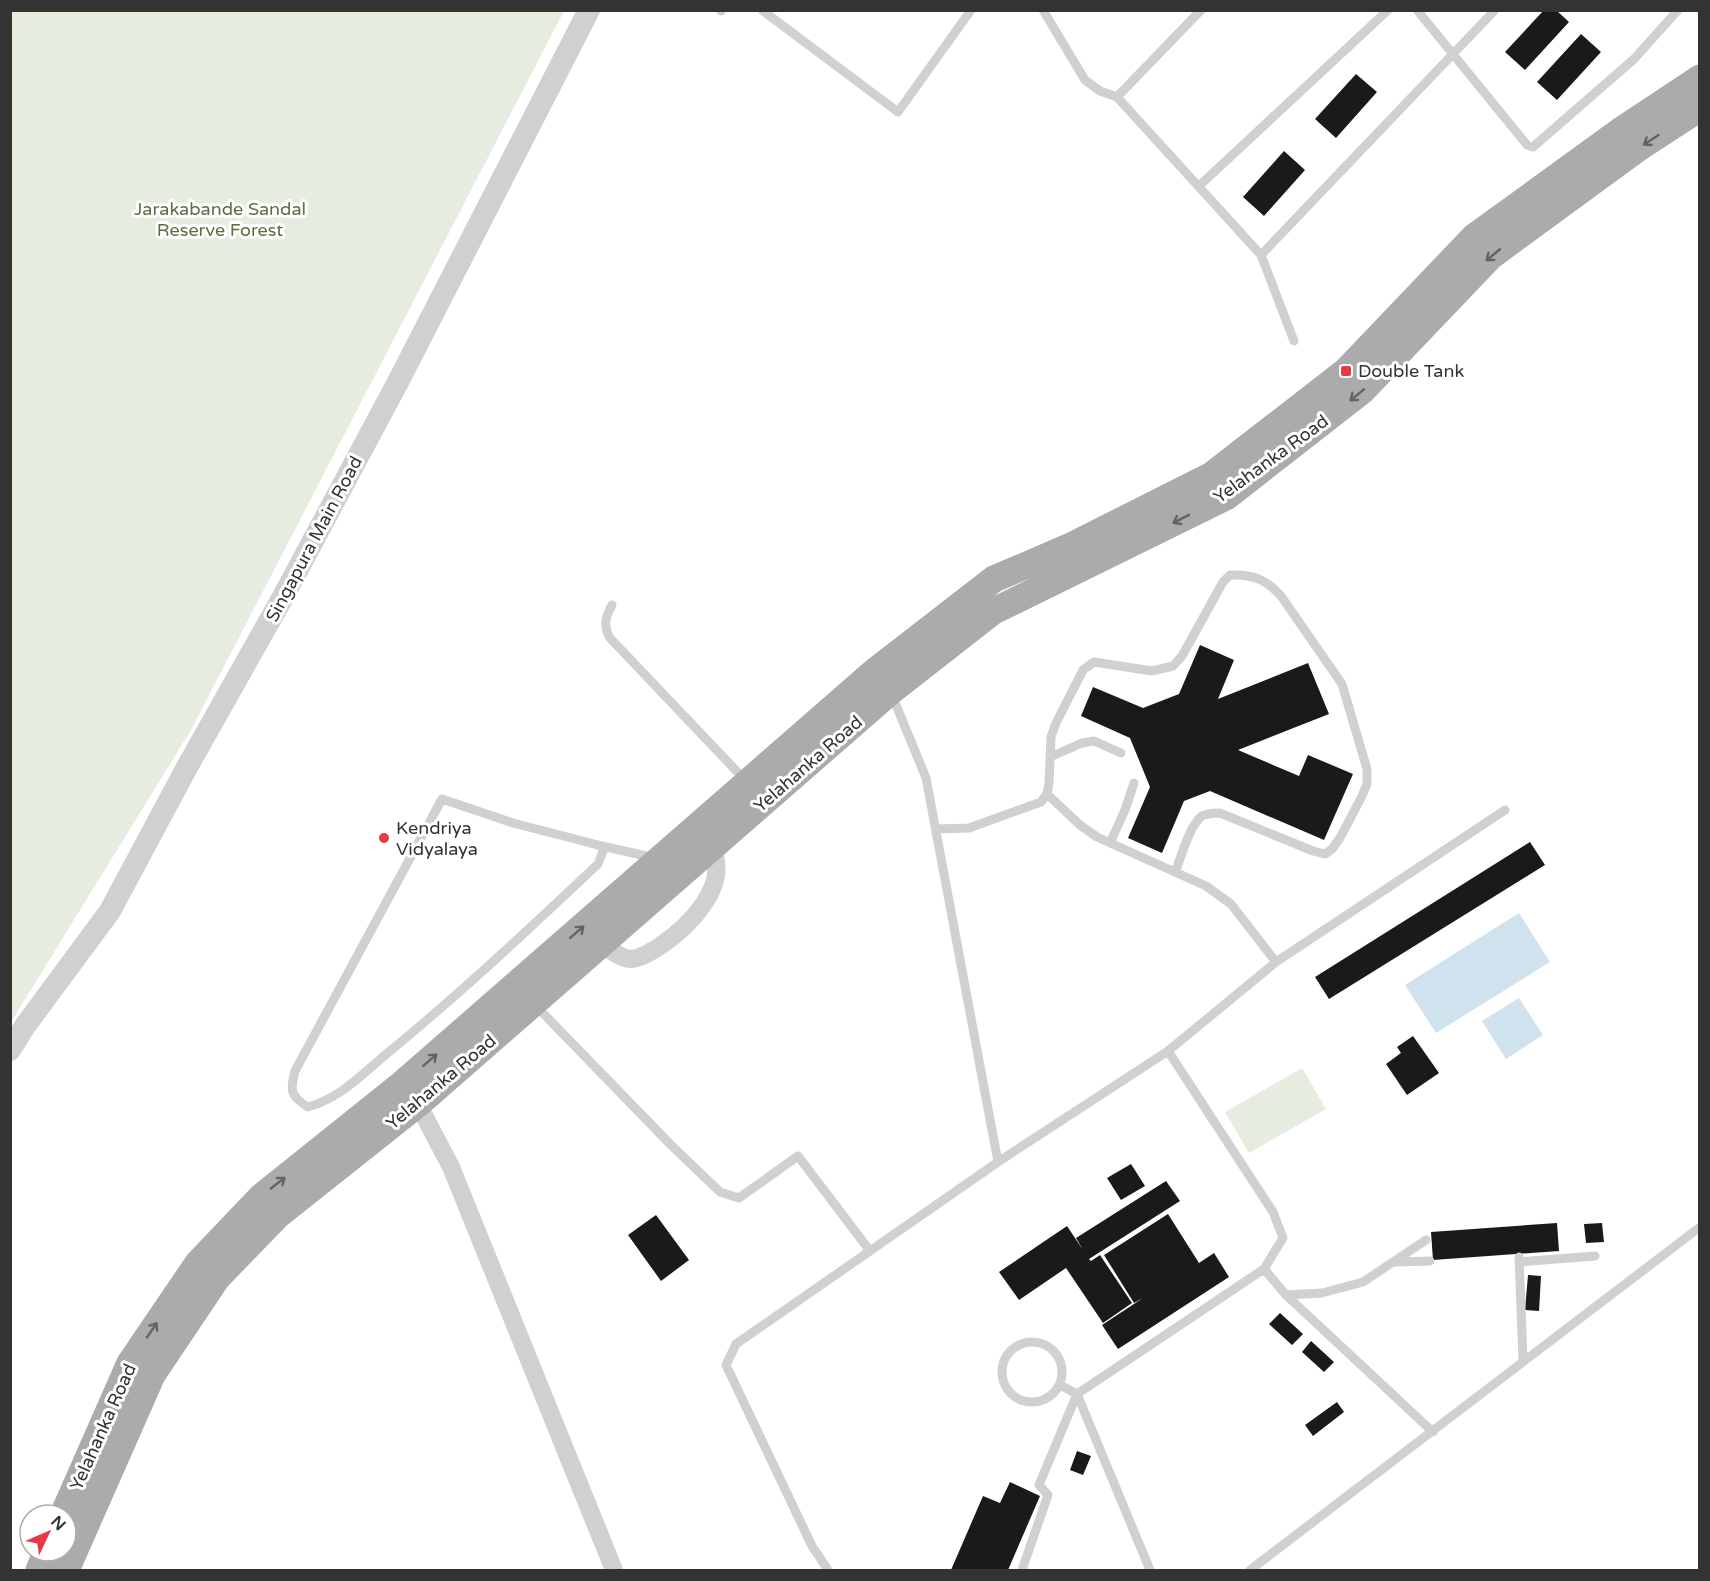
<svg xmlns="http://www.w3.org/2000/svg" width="1710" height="1581" viewBox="0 0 1710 1581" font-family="'Varela Round',sans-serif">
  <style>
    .green { fill: #e6ecdf }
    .water { fill: #cfe2ee }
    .building { fill: #1a1a1a }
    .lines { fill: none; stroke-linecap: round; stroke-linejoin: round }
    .service { stroke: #d0d0d0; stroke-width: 9 }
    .minor { stroke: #d0d0d0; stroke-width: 18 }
    .tertiary { stroke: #d0d0d0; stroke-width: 22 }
    .primary { stroke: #ababab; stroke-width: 27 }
    .oneway { stroke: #636363 }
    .poi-dot { fill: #e63946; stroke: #fff; stroke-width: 2 }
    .labels { text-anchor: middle; stroke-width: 6; stroke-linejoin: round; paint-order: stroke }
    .park-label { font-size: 18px; fill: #56703f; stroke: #fff }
    .poi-label { font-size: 18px; fill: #333; stroke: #fff; text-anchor: start }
    .street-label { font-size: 18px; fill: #333; stroke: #fff }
  </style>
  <rect width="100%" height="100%" fill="#fff"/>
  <path class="green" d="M11 10 564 11 191 730 11 1022Z
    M1302 1068 1326 1109 1249 1153 1225 1112Z"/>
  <path class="water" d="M1519 913 1550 962 1436 1033 1405 985Z
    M1519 998 1543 1035 1506 1059 1482 1021Z"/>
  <path class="building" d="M1544 10H1556L1569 22 1525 70 1505 52Z
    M1581 34 1601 52 1557 100 1537 82Z
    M1356 74 1377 92 1336 138 1315 119Z
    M1284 151 1305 170 1264 216 1243 197Z
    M1200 645 1234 660 1218 699 1308 663 1329 714 1238 750 1299 776 1308 755 1353 774 1324 840 1210 791 1184 801 1162 853 1128 838 1150 787 1130 738 1081 716 1093 687 1143 708 1179 694Z
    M1530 842 1545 865 1329 999 1315 977Z
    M1413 1036 1439 1073 1407 1095 1386 1064 1401 1053 1397 1047Z
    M1131 1164 1145 1186 1121 1200 1107 1178Z
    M1166 1181 1180 1201 1089 1259 1091 1261 1100 1255 1132 1303 1103 1323 1066 1268 1019 1300 999 1272 1067 1226 1083 1250 1076 1238Z
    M1168 1214 1199 1263 1214 1253 1229 1277 1118 1349 1102 1325 1143 1298 1134 1303 1104 1255Z
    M656 1215 689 1260 661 1281 628 1235Z
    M1557 1223 1559 1251 1433 1260 1431 1232Z
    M1602 1223 1604 1242 1586 1243 1584 1224Z
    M1528 1275 1541 1276 1539 1311 1525 1310Z
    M1280 1313 1303 1334 1292 1345 1269 1324Z
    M1311 1341 1334 1362 1324 1372 1302 1352Z
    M1337 1402 1344 1412 1313 1436 1305 1425Z
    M1077 1451 1091 1456 1083 1475 1070 1470Z
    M1010 1482 1040 1496 1008 1570H951L983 1496 1000 1503Z"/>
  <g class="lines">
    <path class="service" d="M721 10V11
      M762 10 898 112 971 10
      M1043 10 1085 80 1100 91 1117 97 1261 255 1294 341
      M1417 10 1527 145 1533 147 1634 59 1678 10
      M1117 97 1201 10
      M1199 186 1388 10
      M1261 255 1495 10
      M612 605C605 618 603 625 610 638L745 780
      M892 695 926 778 998 1162
      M1050 757 1082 743 1094 741 1121 753
      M1047 794 1080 825 1097 837 1175 872
      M442 799 513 823 602 846 603 851 598 864C530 928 462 992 390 1051 363 1073 341 1098 308 1107 290 1096 290 1090 295 1071Z
      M936 829 969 828 1041 802 1047 794 1049 783 1051 737 1056 723 1083 670 1094 662 1152 671 1173 666 1182 656 1223 582 1230 575C1252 574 1266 579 1281 596L1342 684 1367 769V784L1361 798 1340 838 1332 849 1325 854 1313 851 1220 813C1214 813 1208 813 1202 816 1190 824 1181 858 1175 872L1206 886 1231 904 1276 962
      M1110 843 1125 810 1134 783
      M602 846 655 858
      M536 1006 670 1144 720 1192 739 1198 798 1156 870 1251
      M1519 1257 1523 1360
      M1394 1262 1430 1261
      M1519 1262 1595 1256
      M1264 1269 1286 1295 1433 1432
      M1286 1295 1322 1293 1363 1282 1426 1240
      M1002 1372a30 30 0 1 1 60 0a30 30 0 1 1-60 0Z
      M1060 1385 1077 1394 1150 1570
      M828 1570 812 1546 726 1365 736 1344 998 1162 1168 1051 1276 962 1505 810
      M1022 1570 1048 1495 1039 1485 1077 1394 1264 1269 1283 1238 1273 1212 1168 1051
      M1250 1570 1700 1227"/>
    <path class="minor" d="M602 944C610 950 620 958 630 959 640 959 652 951 660 946 687 928 732 885 711 848
      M413 1097 418 1104 451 1167 614 1570"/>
    <path class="tertiary" d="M10 1050 25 1026 110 911 186 769 284 595 399 380 589 10"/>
    <path class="primary" d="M63 1515 130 1363 198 1263 261 1197 402 1084 874 672 994 579 1071 546 1212 475 1346 371 1474 237 1623 129 1700 78
      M39 1570 47 1551
      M66 1570 152 1375 217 1278 277 1216 418 1104 891 691 992 612 1226 497 1363 390 1491 256 1637 149 1700 108"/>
  </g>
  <defs><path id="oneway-shaft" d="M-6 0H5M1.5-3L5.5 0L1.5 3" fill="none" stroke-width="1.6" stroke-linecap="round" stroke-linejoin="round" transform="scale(1.5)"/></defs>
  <g class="oneway">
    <use href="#oneway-shaft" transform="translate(1651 140) rotate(147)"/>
    <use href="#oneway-shaft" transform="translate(1493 255) rotate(140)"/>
    <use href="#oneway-shaft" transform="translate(1357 395) rotate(141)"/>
    <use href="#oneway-shaft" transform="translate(1181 519) rotate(153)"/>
    <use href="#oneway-shaft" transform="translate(577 932) rotate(-41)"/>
    <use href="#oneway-shaft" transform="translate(430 1060) rotate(-41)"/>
    <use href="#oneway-shaft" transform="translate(278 1183) rotate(-38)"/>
    <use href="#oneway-shaft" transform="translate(152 1330) rotate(-56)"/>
  </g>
  <g class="poi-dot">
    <rect x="1340" y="365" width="12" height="12" rx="3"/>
    <circle cx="384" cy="838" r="6"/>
  </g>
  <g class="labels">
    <g class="park-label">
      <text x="220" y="215">Jarakabande Sandal<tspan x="220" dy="21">Reserve Forest</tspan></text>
    </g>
    <g class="poi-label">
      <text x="1358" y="377">Double Tank</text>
      <text x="396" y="834">Kendriya<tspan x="396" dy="21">Vidyalaya</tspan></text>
    </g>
    <g class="street-label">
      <text transform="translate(1271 459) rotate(-36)" y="6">Yelahanka Road</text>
      <text transform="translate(314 539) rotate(-62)" y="6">Singapura Main Road</text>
      <text transform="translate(808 764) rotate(-41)" y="6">Yelahanka Road</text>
      <text transform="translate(441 1082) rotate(-40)" y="6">Yelahanka Road</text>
      <text transform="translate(103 1427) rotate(-66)" y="6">Yelahanka Road</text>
    </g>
  </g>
  <rect width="1710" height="1581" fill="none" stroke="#333333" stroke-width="24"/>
  <g transform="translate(48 1533) rotate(46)"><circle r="28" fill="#ffffff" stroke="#adadad" stroke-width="1.5"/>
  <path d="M0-4.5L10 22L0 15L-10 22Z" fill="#e63946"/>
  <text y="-9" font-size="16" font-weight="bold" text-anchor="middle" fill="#333333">N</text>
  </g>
</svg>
